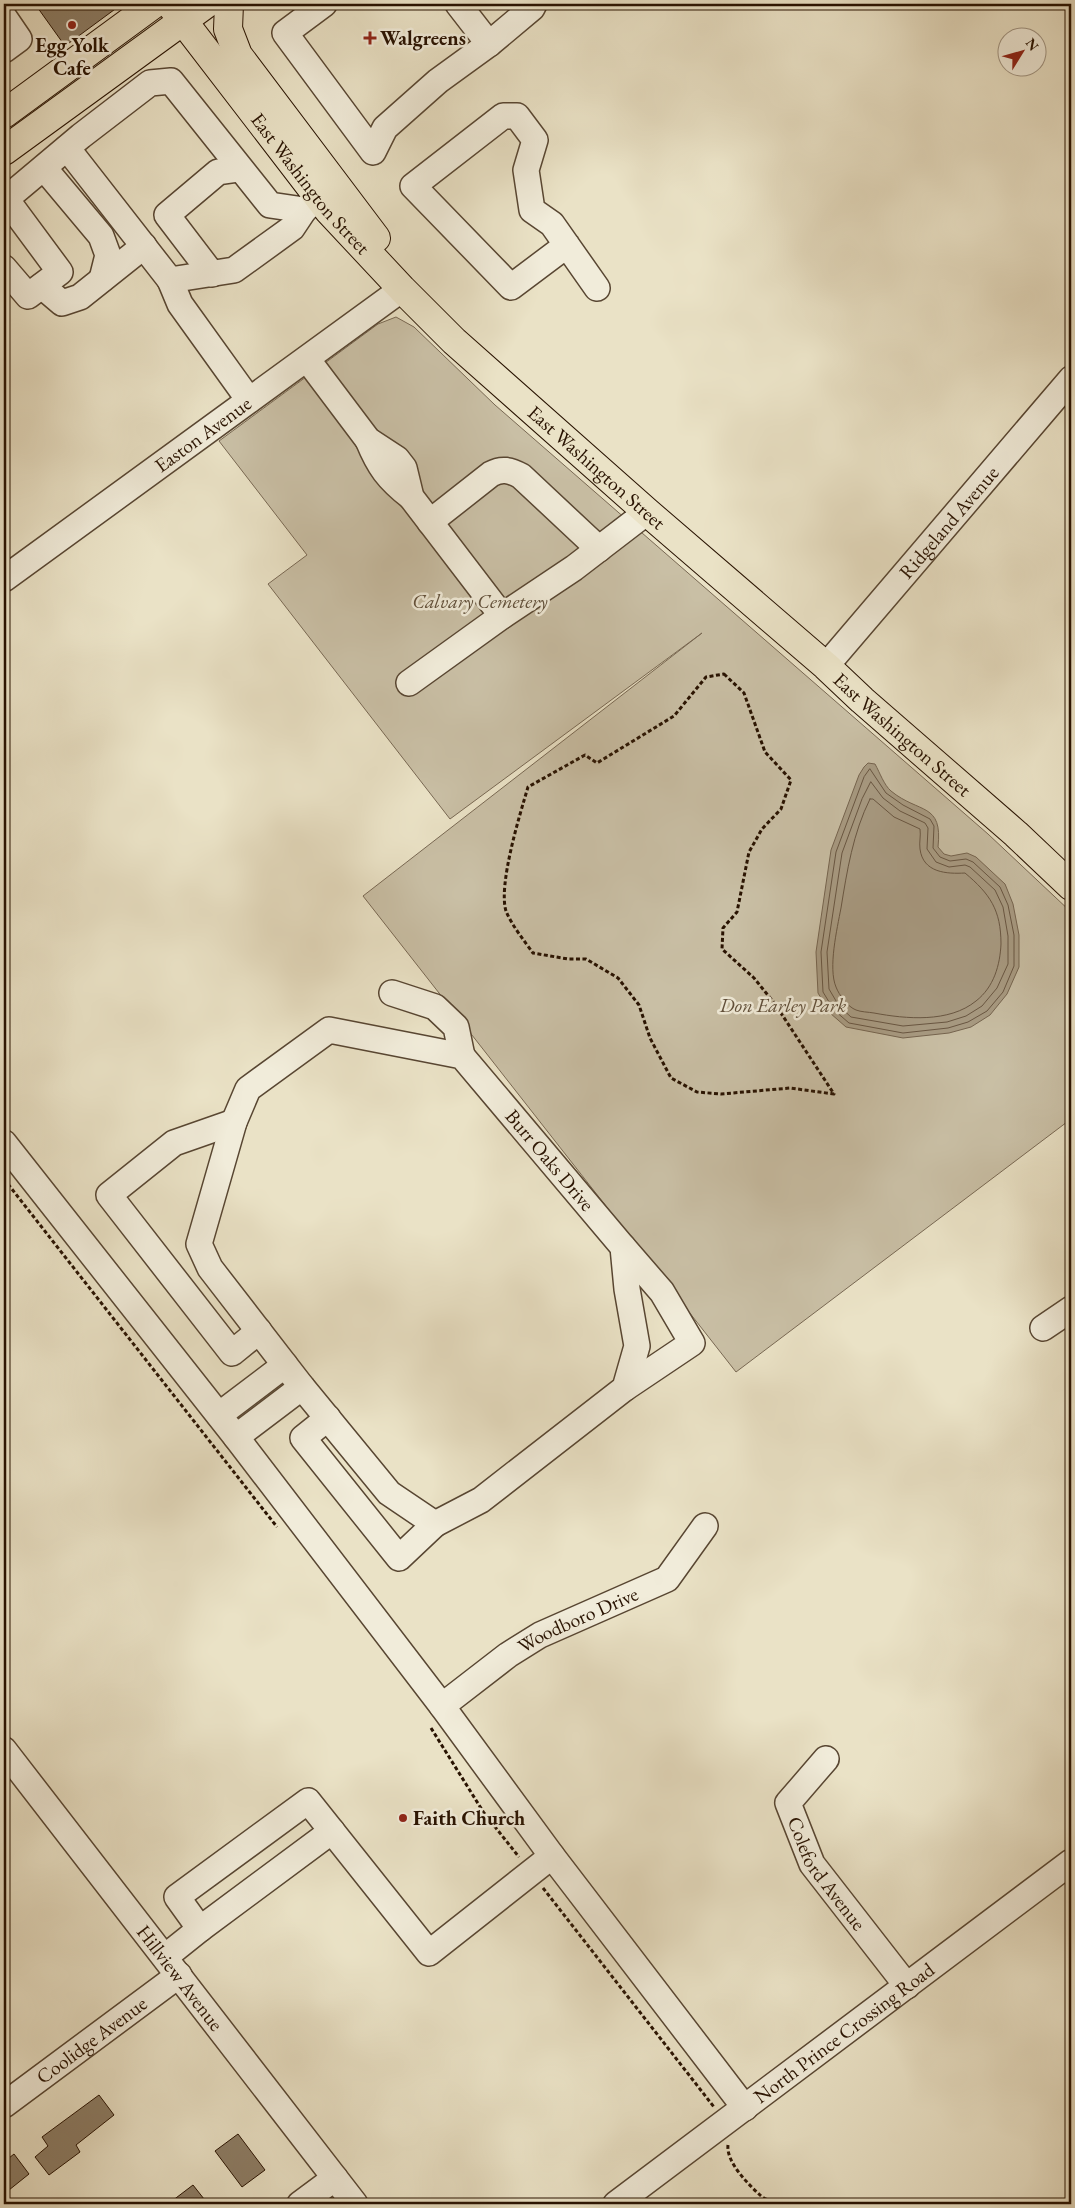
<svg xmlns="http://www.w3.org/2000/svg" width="1075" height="2208" viewBox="0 0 1075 2208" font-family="'EB Garamond',serif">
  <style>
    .green { fill: #c9bfa5; stroke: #786853 }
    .water { fill: #a89b83; stroke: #75644f }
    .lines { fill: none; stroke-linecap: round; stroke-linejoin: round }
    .shore { stroke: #685642; stroke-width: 1 }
    .building { fill: #8d7e67; stroke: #281201 }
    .minor-casing { stroke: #584632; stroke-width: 28 }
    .major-casing { stroke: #281201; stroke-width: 30 }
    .path { stroke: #281201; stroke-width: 3; stroke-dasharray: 4 2.5; stroke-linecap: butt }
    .minor { stroke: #f1ecda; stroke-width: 25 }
    .major { stroke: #eae2c6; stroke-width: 28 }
    .poi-dot { fill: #8f2418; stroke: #f1ecda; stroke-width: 2 }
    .labels { text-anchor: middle; stroke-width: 5; stroke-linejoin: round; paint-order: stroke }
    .poi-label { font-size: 20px; font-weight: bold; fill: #281201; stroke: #f1ecda; text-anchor: start }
    .street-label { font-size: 20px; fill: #281201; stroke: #f1ecda }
    .park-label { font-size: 20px; font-style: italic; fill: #604f3a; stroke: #f1ecda }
  </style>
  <rect width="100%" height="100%" fill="#eae2c6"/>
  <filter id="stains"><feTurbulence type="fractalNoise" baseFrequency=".004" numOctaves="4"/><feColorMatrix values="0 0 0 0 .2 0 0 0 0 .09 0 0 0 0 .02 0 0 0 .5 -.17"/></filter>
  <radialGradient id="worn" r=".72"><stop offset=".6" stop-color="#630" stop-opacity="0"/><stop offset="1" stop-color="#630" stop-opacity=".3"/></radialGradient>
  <path class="green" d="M396 317 414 327 495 405 988 834 1071 912V1119L736 1372 363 896 702 633 450 819 268 584 307 555 219 441 378 324Z"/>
  <path class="water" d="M868 763 875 764C880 773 884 785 891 791 919 814 943 802 938 847L944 854 951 856 967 853 976 857 1005 884 1013 904 1019 935V967L1007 994 990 1015 971 1027 949 1033 903 1038 846 1027 830 1013 818 993 816 952 831 850 859 775 864 767Z"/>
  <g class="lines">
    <path class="shore" d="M870 769 886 793 903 805 930 819 934 826 933 848 940 857 950 861 966 859 973 862 1000 887 1008 905 1014 935V966L1003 992 987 1011 968 1022 948 1028 903 1033 849 1023 834 1010 823 992 821 952 836 852 864 777Z
      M871 782 883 798 900 811 925 823 928 828 927 849 936 862 949 867 965 865 970 867 995 890 1003 907 1008 936V964L997 988 982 1006 966 1016 947 1022 903 1026 851 1017 839 1006 829 989 827 952 842 853 862 799Z
      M870 799H873L894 817 920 829C921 836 919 842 920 849 923 873 947 874 965 873 990 894 1001 910 1001 944 1000 965 994 987 976 1001 949 1023 906 1019 874 1013 868 1012 861 1012 856 1010 848 1007 839 995 836 987 828 968 837 929 841 908 847 871 853 833 870 799Z"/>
  </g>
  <path class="building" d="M35 4H122L65 46Z
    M99 2095 114 2115 76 2145 80 2152 49 2175 35 2157 48 2146 42 2137Z
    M238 2134 265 2170 242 2187 215 2151Z
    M14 2154 29 2174 4 2194V2162Z
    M193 2185 208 2204H168Z"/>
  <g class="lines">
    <g class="minor-casing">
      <g id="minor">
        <path d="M324 4 285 33 373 152 385 128 438 81 489 44 532 8 534 4"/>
        <path d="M458 4 489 44"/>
        <path d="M4 17 19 39 4 50"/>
        <path d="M67 148 170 280 234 270 292 228 304 210"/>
        <path d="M44 168 101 236 108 255 102 279"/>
        <path d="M567 245 511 287 413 186 503 116H517L535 140 526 170 532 210 552 224 597 288"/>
        <path d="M4 268 28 296 60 272 6 199 81 136 150 83 171 81 270 205 304 210 319 197"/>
        <path d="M212 274 167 215 218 172 239 169"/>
        <path d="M170 280 180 304 249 400"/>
        <path d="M42 286 62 303 80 297 144 246"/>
        <path d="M307 359 368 440 397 459 404 468 411 497 502 616"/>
        <path d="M368 440C379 467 388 479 411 497"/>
        <path d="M430 522 491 474C502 468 510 470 521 476L599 549"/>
        <path id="s1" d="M4 579 402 289"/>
        <path id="s2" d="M826 666 1071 379"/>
        <path d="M409 683 502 616 574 568 647 512"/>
        <path d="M392 993 435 1007 456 1027 462 1056"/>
        <path d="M329 1030 462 1056 623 1247 627 1289 637 1346 625 1388 481 1500 435 1524 389 1493 302 1387 210 1268 199 1244 234 1122 248 1089Z"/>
        <path d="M234 1122 174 1143 109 1195 232 1353 259 1331"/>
        <path d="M4 1143 236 1437 442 1706 552 1856 745 2108"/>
        <path d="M623 1247 662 1292 692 1343 625 1388"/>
        <path d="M1043 1328 1071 1309"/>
        <path d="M219 1415 285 1365"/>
        <path d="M328 1418 303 1438 399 1558 435 1524"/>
        <path d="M236 1437 302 1387"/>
        <path id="s3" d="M442 1706 508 1655 540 1635 667 1579 705 1526"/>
        <path id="s4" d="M4 1750 355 2204"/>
        <path id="s5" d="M826 1759 788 1803 812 1864 907 1986"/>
        <path d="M200 1929 332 1831"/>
        <path d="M165 1957 200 1929 177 1897 308 1801 429 1953 552 1856"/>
        <path id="s6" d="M4 2105 179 1975"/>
        <path d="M300 2204 335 2178"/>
        <path id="s7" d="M616 2204 1071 1862"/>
      </g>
    </g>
    <g class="major-casing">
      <g id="major">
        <path id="s8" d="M170 4 329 211 402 289 454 341 647 512 826 666 862 700 1016 834 1071 886"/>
        <path d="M229 4 228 29 238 55 376 238"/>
        <path d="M4 114 154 4"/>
        <path d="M4 151 206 4"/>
      </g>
    </g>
    <path class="path" d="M724 674 744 693 765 752 791 780 781 809 762 829 749 852 737 912 723 928 722 949 754 978 775 1004 834 1094 790 1088 721 1094 697 1092 671 1078 650 1038 639 1005 618 978 586 959H568L533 953C525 942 511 924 506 911 498 885 520 814 528 787L585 755 597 763 674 716 706 677Z
      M4 1179 277 1527
      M431 1728 484 1813 519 1857
      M543 1888 714 2107
      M728 2145C726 2162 748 2184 760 2195 765 2200 773 2202 779 2204"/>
    <use href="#minor" class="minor"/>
    <use href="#major" class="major"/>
  </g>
  <g class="poi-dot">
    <circle cx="72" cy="25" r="5"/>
    <path d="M367.5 30.5h5v5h5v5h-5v5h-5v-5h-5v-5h5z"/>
    <circle cx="403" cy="1818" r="5"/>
  </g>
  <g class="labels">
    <g class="poi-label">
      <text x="380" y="45">Walgreens</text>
      <text x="72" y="52" text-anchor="middle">Egg Yolk<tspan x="72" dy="23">Cafe</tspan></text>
      <text x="413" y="1825">Faith Church</text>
    </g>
    <g class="street-label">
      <text dy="7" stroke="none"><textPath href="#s8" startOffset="228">East Washington Street</textPath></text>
      <text dy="7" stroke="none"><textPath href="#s1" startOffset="246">Easton Avenue</textPath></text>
      <text dy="7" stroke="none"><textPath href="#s8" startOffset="632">East Washington Street</textPath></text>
      <text dy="7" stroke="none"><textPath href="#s2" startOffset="189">Ridgeland Avenue</textPath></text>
      <text dy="7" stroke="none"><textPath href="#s8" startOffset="1038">East Washington Street</textPath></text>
      <text transform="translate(550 1160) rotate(50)" y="7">Burr Oaks Drive</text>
      <text dy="7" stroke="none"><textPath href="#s3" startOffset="162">Woodboro Drive</textPath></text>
      <text dy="7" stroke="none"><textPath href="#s5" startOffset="139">Coleford Avenue</textPath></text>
      <text dy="7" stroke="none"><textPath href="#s4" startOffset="288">Hillview Avenue</textPath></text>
      <text dy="7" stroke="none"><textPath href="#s7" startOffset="285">North Prince Crossing Road</textPath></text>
      <text dy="7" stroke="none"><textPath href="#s6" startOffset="109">Coolidge Avenue</textPath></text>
    </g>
    <g class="park-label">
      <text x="480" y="608">Calvary Cemetery</text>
      <text x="783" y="1012">Don Earley Park</text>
    </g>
  </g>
  <rect width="1075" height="2208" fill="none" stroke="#eae2c6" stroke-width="20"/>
  <rect x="5" y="5" width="1065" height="2198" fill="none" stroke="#281201" stroke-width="2.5"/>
  <rect x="10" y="10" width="1055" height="2188" fill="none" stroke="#281201"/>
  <g transform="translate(1022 52) rotate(53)"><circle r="24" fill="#f1ecda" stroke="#a19583"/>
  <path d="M0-4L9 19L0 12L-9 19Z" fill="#8f2418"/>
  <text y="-8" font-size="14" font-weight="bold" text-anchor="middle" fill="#281201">N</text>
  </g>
  <rect width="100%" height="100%" filter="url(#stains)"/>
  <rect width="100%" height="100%" fill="url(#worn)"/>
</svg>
